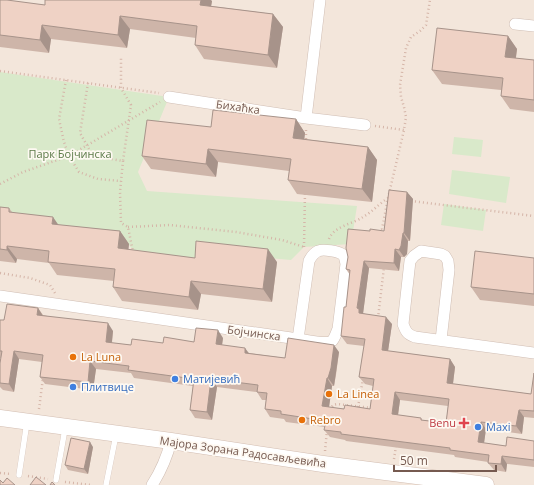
<svg xmlns="http://www.w3.org/2000/svg" width="534" height="485" viewBox="0 0 534 485" font-family="'Open Sans',sans-serif">
  <style>
    .residential { fill: #f3e6db }
    .green { fill: #d9e9ca }
    .lines { fill: none; stroke-linecap: round; stroke-linejoin: round }
    .lane-casing { stroke: #d0beb4; stroke-width: 6 }
    .street-casing { stroke: #d0beb4; stroke-width: 12 }
    .secondary-casing { stroke: #d3beb2; stroke-width: 17 }
    .path { stroke: #d5b5a8; stroke-width: 2.5; stroke-dasharray: 1 3; stroke-linecap: butt }
    .lane { stroke: #fff; stroke-width: 5.5 }
    .street { stroke: #fff; stroke-width: 11 }
    .secondary { stroke: #fff; stroke-width: 16 }
    .wall { fill: #ceb5a9; fill-rule: evenodd }
    .shaded-wall { fill: #a7938a }
    .building { fill: #efd2c5; stroke: #a7938a; fill-rule: evenodd }
    .food-dot { fill: #e8710a; stroke: #fef9f2; stroke-width: 1.5 }
    .shop-dot { fill: #3f7fe0; stroke: #fef9f2; stroke-width: 1.5 }
    .health-dot { fill: #e0444e; stroke: #fef9f2; stroke-width: 1.5 }
    .labels { text-anchor: middle; stroke-width: 3.5; stroke-linejoin: round; paint-order: stroke }
    .street-label { font-size: 11px; fill: #765a50; stroke: #fef9f2 }
    .park-label { font-size: 11px; fill: #5b7a48; stroke: #fef9f2 }
    .food-label { font-size: 11px; fill: #c56008; stroke: #fef9f2; text-anchor: start }
    .shop-label { font-size: 11px; fill: #366cbe; stroke: #fef9f2; text-anchor: start }
    .health-label { font-size: 11px; fill: #be3a42; stroke: #fef9f2; text-anchor: end }
  </style>
  <rect width="100%" height="100%" fill="#fcf4ec"/>
  <path class="residential" d="M0 0H534V485H0Z"/>
  <path class="green" d="M0 72 169 97 138 172 147 191 357 206 351 244 304 247 291 260 203 252 199 264 141 259 129 245 0 220Z
    M454 137 483 140 481 157 452 154Z
    M452 170 510 177 506 203 449 194Z
    M444 204 486 210 483 231 441 225Z"/>
  <g class="lines">
    <g class="lane-casing">
      <path id="lane" d="M19 475 27 422
        M56 480 65 429
        M106 485 116 435"/>
    </g>
    <g class="street-casing">
      <path id="street" d="M515 24 534 26
        M169 97 306 118 365 125
        M306 118 320 0
        M0 296 298 339C306 340 326 345 332 341 335 338 336 333 338 329L346 264C345 260 345 257 343 255 339 251 323 249 318 251 314 253 311 257 309 261L298 339
        M441 340 449 270 448 261 445 256 441 254 421 251 414 256 410 261 403 324C406 332 407 334 415 337L534 353
        M152 485C161 471 167 457 171 441"/>
    </g>
    <g class="secondary-casing">
      <path id="secondary" d="M0 418 171 441 323 464 486 485"/>
    </g>
    <path class="path" d="M0 71 159 93
      M66 80 59 119 64 142 69 156 79 172 98 179 121 181
      M88 83 80 133 93 156 123 161 131 105 121 88V56
      M375 126 404 130
      M306 143V130
      M123 161 120 192 121 223 128 227 133 252
      M0 184 23 172 69 156 160 102
      M411 201 534 216
      M128 227 170 225 236 232 282 240 304 247V248
      M384 233 382 229 388 198 404 130 406 117 404 107 401 97 400 85 406 48 411 37 420 31 426 25 430 0
      M329 239C334 226 353 224 363 217 372 212 379 204 388 198
      M304 247 305 192
      M0 273 30 278 50 285 55 293
      M378 318 384 267
      M358 407 363 379
      M39 409 43 378
      M330 410 333 405 337 404 372 408
      M325 451 327 430
      M394 459 396 446
      M0 473 11 474
      M28 476 48 479
      M65 482 91 485"/>
    <use href="#lane" class="lane"/>
    <use href="#street" class="street"/>
    <use href="#secondary" class="secondary"/>
  </g>
  <path class="wall" d="M0 0 45 5 212 1 211 6 273 14 283 27 277 68 204 59 195 45 196 38 130 29 127 48 51 39 49 53 0 47Z
    M508 36 517 49 516 58 534 60V112L510 109 501 96V90L442 84 432 70Z
    M296 119 305 133 304 139 368 147 377 160 372 202 297 194 288 180 289 171 218 162 216 177 151 169 142 156 211 127Z
    M407 192 413 199 410 241H408L407 254 404 257H401L399 271 369 268 363 313 392 324 388 351 450 359 455 367 453 384 531 394 534 373V418L524 417 522 434 486 429 484 443 506 446 534 441V467L507 464 506 472 494 470 488 463V462L455 457 454 455 346 441 345 440 330 437 324 430 325 427 286 422 284 419 270 417 265 409 266 400H262L257 392 217 387 212 420 195 418 190 410 193 386 134 378 131 373 96 369 93 390 45 384 40 377 42 362 19 359 14 392 3 390 0 387V363L1 358H0V320H4L38 308 43 315 113 331 112 343 131 345 163 343 194 342 223 338 222 345 249 353 285 358 339 352 336 375 334 386H332L329 407 344 409H370L373 386 365 384 359 377 364 346 347 344 341 336 346 307 350 275 346 269 370 231H384ZM400 400 448 406 446 423 422 420 421 418 398 415Z
    M0 207 9 208 12 212 59 225 120 231 129 244 128 250 195 258 277 262 272 302 201 294 198 310 122 301 113 287 114 281 57 275 49 263 17 259 16 263 0 261Z
    M534 258V306L480 300 471 287Z
    M93 447 88 474 68 470 65 465Z"/>
  <path class="shaded-wall" d="M201 0H211L212 1 209 18 200 5Z
    M273 14 283 27 277 68 268 55Z
    M120 16 130 29 127 48 118 35Z
    M42 25 51 39 49 53 40 40Z
    M508 36 517 49 514 70 505 57Z
    M296 119 305 133 303 151 293 138Z
    M368 147 377 160 372 202 362 189Z
    M208 149 218 162 216 177 206 164Z
    M407 192 413 199 410 241 404 233Z
    M53 217 62 230 52 224Z
    M120 231 129 244 127 262 118 248Z
    M403 233 408 241 407 254 404 257 399 250Z
    M7 246 17 259 16 263 7 250Z
    M268 249 277 262 272 302 263 289Z
    M395 249 401 257 399 271 394 263Z
    M364 261 369 268 363 314 359 313 357 308Z
    M191 281 201 294 198 310 189 297Z
    M38 308 43 316 37 315Z
    M386 317 392 324 387 358 382 350Z
    M108 323 113 331 111 350 106 342Z
    M218 330 223 338 221 352 216 344Z
    M334 345 339 352 334 386 328 378Z
    M245 348 251 356 245 353Z
    M14 351 19 359 14 392 9 384Z
    M450 359 455 367 452 391 447 383Z
    M90 361 96 369 93 390 88 382Z
    M327 378 332 386 328 414 322 406Z
    M211 379 217 387 212 420 207 412Z
    M395 392 400 400 397 422 392 414Z
    M519 410 524 417 522 434 516 426Z
    M481 422 486 429 483 450 478 442Z
    M90 442 93 447 88 474 84 469Z
    M502 456 507 464 506 472 501 464Z"/>
  <path class="building" d="M0 0H7L45 5V0H201L200 5 273 14 268 55 195 45 197 26 120 16 118 35 42 25 40 40 0 35Z
    M437 28 508 36 505 57 534 60V100L501 96 503 78 432 70Z
    M213 110 296 119 293 138 368 147 362 189 288 180 291 159 208 149 206 164 142 156 147 120 211 127Z
    M389 190 407 192 404 233H403L401 246 399 250 395 249 394 263 364 261 357 308 359 309V313L386 317 382 350 450 359 447 383 531 394 534 373V411L519 410 516 426 481 422 478 442 506 446 507 437 534 441V460L502 456 501 464 488 463 489 455 450 450V448L341 434V432L324 430 326 421 281 414V411L265 409 267 393 257 392 258 385 211 379 207 412 190 410 194 379 128 370 129 366 90 361 88 382 40 377 43 355 14 351 9 384 0 383V363L2 351H0V320H4L7 304 38 308 37 315 108 323 106 342 131 345 132 339 163 343 164 337 194 342 196 328 218 330 216 344 245 348V353L285 358 288 338 334 345 331 368 328 378H327L322 406 344 409 345 405 370 409 374 379 359 377 365 339 341 336 344 307H346L350 270 346 269 348 257 346 248 348 229 370 231V229L384 231ZM395 392 449 399 446 423 421 420V418L392 414Z
    M0 207 9 208V212L53 217 52 224 120 231 118 248 195 258 196 241 268 249 263 289 191 281 189 297 113 287 115 269 48 262 49 251 7 246V250L0 249Z
    M475 251 534 258V294L471 287Z
    M71 438 90 442 84 469 65 465Z
    M36 477 46 485H30Z
    M7 478 15 485H0V480L3 483Z
    M52 482 55 485H50Z"/>
  <g class="food-dot">
    <circle cx="73" cy="357" r="4"/>
    <circle cx="329" cy="394" r="4"/>
    <circle cx="302" cy="420" r="4"/>
  </g>
  <g class="shop-dot">
    <circle cx="175" cy="379" r="4"/>
    <circle cx="73" cy="387" r="4"/>
    <circle cx="478" cy="427" r="4"/>
  </g>
  <path class="health-dot" d="M462 417h4v4h4v4h-4v4h-4v-4h-4v-4h4z"/>
  <g class="labels">
    <g class="street-label">
      <text transform="translate(238 107) rotate(8)" y="4">Бихаћка</text>
      <text transform="translate(254 333) rotate(8)" y="4">Бојчинска</text>
      <text transform="translate(243 452) rotate(8)" y="4">Мајора Зорана Радосављевића</text>
    </g>
    <g class="park-label">
      <text x="70" y="158">Парк Бојчинска</text>
    </g>
    <g class="food-label">
      <text x="81" y="361">La Luna</text>
      <text x="337" y="398">La Linea</text>
      <text x="310" y="424">Rebro</text>
    </g>
    <g class="shop-label">
      <text x="183" y="383">Матијевић</text>
      <text x="81" y="391">Плитвице</text>
      <text x="486" y="431">Maxi</text>
    </g>
    <g class="health-label">
      <text x="456" y="427">Benu</text>
    </g>
  </g>
  <path d="M394 465v6h102v-6" fill="none" stroke="#765a50" stroke-width="2"/>
  <text x="400" y="465" font-size="12" fill="#765a50" stroke="#fef9f2" stroke-width="3" paint-order="stroke">50 m</text>
</svg>
